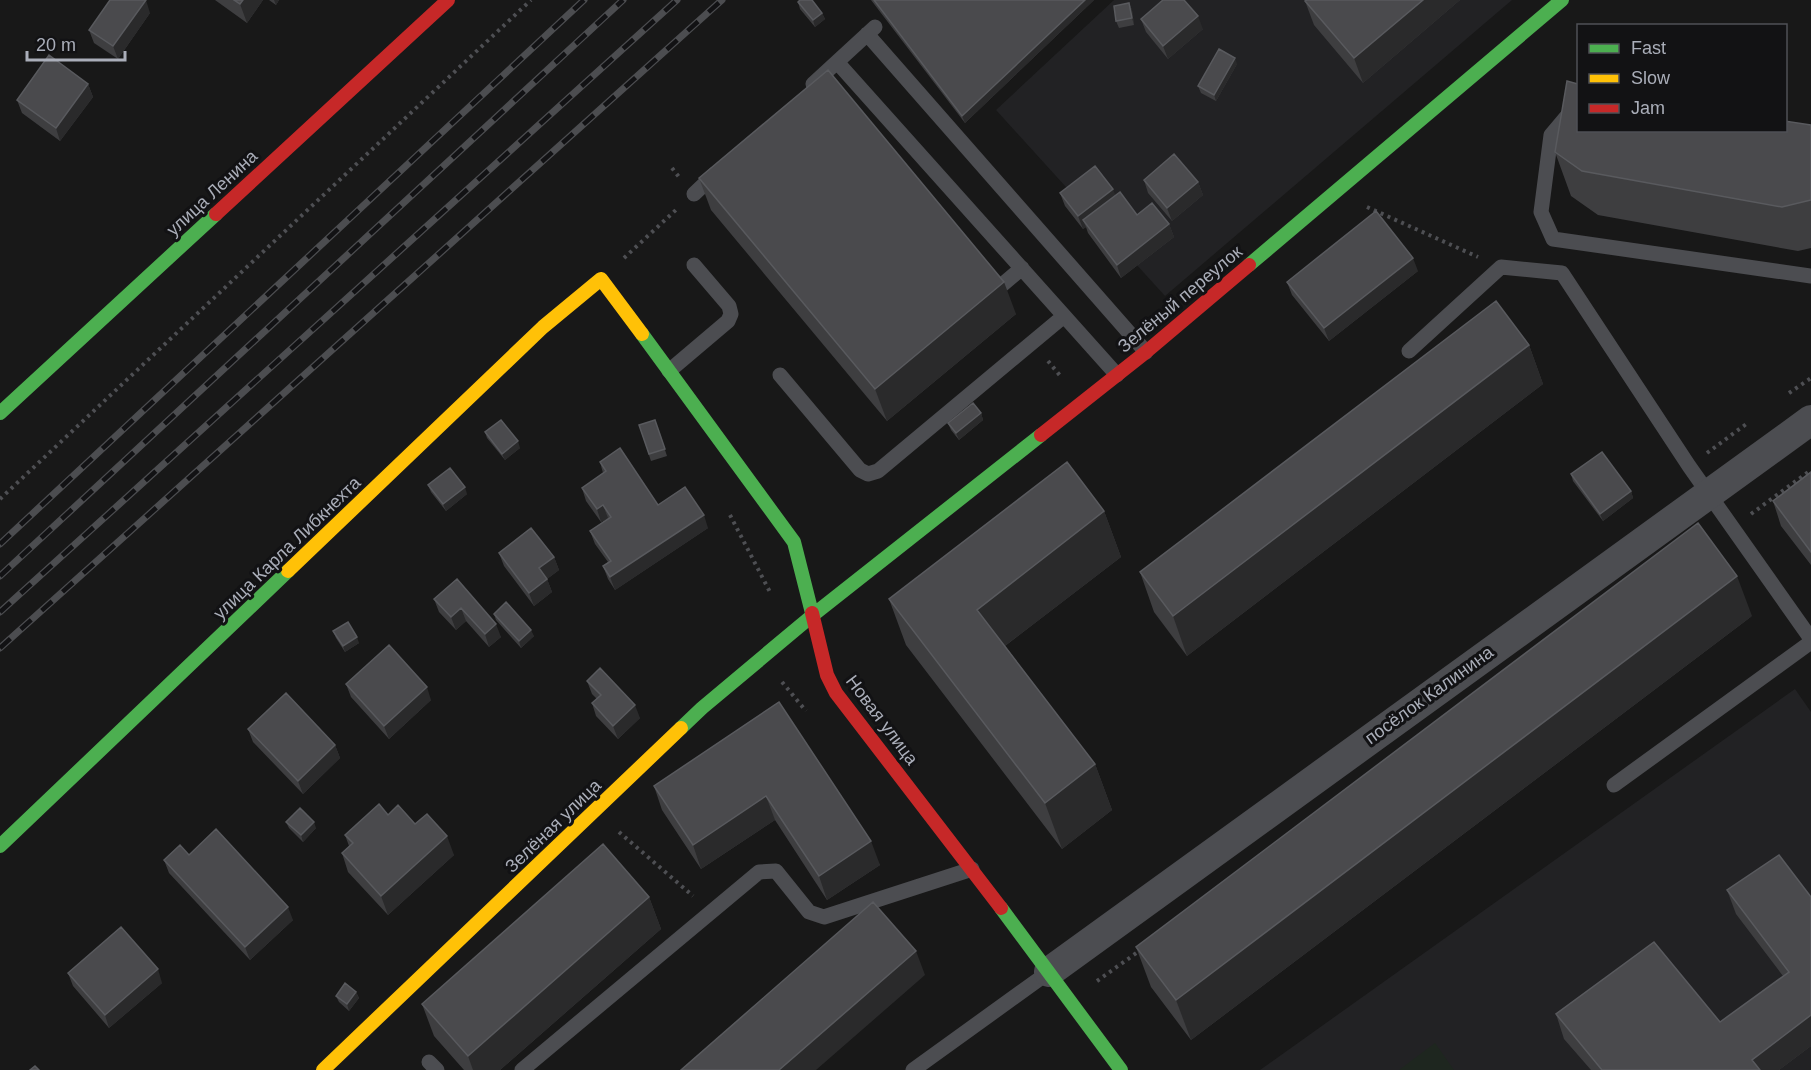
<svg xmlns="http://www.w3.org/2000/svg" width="1811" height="1070" viewBox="0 0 1811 1070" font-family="Arial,sans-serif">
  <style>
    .built { fill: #222224 }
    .green { fill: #1e261f }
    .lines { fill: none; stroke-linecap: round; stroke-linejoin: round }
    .path { stroke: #4e4f53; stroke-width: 4; stroke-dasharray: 3 4.5; stroke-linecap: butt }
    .lane { stroke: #4c4d51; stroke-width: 15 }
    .street { stroke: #4c4d51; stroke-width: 30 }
    .fast { stroke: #4caf50; stroke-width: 14 }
    .slow { stroke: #ffc107; stroke-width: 14 }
    .jam { stroke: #c62828; stroke-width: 14 }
    .rail-casing { stroke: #4c4d50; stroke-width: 7 }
    .rail { stroke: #121214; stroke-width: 4.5; stroke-dasharray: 14; stroke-linecap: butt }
    .wall { fill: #3e3e40 }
    .shaded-wall { fill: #2a2a2b }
    .building { fill: #4a4a4d; stroke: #595a5e; stroke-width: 1.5 }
    .labels { text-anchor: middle; stroke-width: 6; stroke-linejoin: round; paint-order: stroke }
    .street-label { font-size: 18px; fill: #aaaeb9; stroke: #121214 }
  </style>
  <rect width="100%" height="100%" fill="#181818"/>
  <path class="built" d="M1114 0H1512L1165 296 996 110Z
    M1795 689 1811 712V1070H1260Z"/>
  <path class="green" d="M1435 1043 1454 1070H1399Z"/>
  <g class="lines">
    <path class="path" d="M672 168 679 177
      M1367 207 1478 257
      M624 258 678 208
      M1048 361 1062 378
      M1789 393 1811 378
      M1707 453 1749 422
      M0 499 531 0
      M1751 514 1811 470
      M730 515 771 594
      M782 682 806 711
      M619 832 693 896
      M1097 981 1142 949"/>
    <path class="lane" d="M867 34 1146 352
      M837 62 1117 375
      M813 84 875 27
      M1578 103 1551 135 1541 212 1553 239 1811 276
      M694 194 716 173
      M996 290 1022 268
      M1409 351 1501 267 1562 273 1689 466 1811 639
      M669 371 728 321 731 314 729 306 694 265
      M780 375 860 470 868 474 878 471 1064 316
      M1614 785 1811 642
      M429 1062 437 1070
      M522 1070 759 872 776 871 809 912 824 917 972 869
      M913 1070 1049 972"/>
    <path class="street" d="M1049 972 1811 420"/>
    <path class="fast" d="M1249 265 1562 0
      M642 334 794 542 812 613
      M0 413 216 214
      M681 728 702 708 813 615 1041 435
      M0 846 288 571
      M1001 908 1121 1070"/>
    <path class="slow" d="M288 571 543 327 601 279 642 334
      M323 1070 681 728"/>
    <path class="jam" d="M216 214 448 0
      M1041 435 1146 352 1249 265
      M812 613 827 675 836 693 1001 908"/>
    <g class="rail-casing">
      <path id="rail" d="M0 544 584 0
        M0 576 623 0
        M0 612 677 0
        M0 648 722 0"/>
    </g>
    <use href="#rail" class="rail"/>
  </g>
  <path class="wall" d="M215 0H263L247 23Z
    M269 0H279L276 5Z
    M871 0H1094L965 123Z
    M1460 0 1363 83 1314 25 1305 1Z
    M798 2 822 13 825 19 815 27 800 9Z
    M1129 3 1132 10 1134 25 1119 28 1116 21Z
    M150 13 118 59 94 43 89 30Z
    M1141 19 1203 29 1168 59 1146 32Z
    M1237 64 1216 101 1201 93 1198 86Z
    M88 84 93 97 60 141 22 113 17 100Z
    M1811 125V248L1798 251 1598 215 1571 196 1555 152Z
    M699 178 1016 314 887 421 711 210Z
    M1144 180 1198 182 1203 195 1172 221 1148 193Z
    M1060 193 1115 195 1137 215 1169 224 1174 237 1121 278 1088 233 1086 227 1083 229 1065 206Z
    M1418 271 1329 341 1292 295 1287 282Z
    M1529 345 1543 384 1187 656 1154 612 1140 572Z
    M981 413 983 420 959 440 951 430 948 423Z
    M655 420 667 456 651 461 639 425Z
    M485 432 520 448 505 460 487 438Z
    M600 462 658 505 708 528 615 590 608 579 603 566 608 562 595 544 590 531 608 518 601 522 586 501 582 488 603 473Z
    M1811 472V565L1781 526 1773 501Z
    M1571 474 1631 491 1633 498 1603 521 1573 481Z
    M428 485 467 494 446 511 431 492Z
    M1104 511 1121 557 1005 646 1095 764 1112 810 1062 849 906 645 889 599Z
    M499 553 554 557 559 570 547 579 552 592 534 606 504 566Z
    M457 579 501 637 489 647 466 621 456 630 439 612 434 599Z
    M494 614 534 636 521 648 496 620Z
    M1752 616 1191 1040 1151 987 1136 947Z
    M333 631 359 643 345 652 336 638Z
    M587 681 640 718 618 739 596 716 592 703 597 699 592 694Z
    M346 684 431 700 389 739 351 697Z
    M779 702 880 865 827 900 775 820 701 869 662 810 654 786Z
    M248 729 335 745 340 758 303 794 253 742Z
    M388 815 415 824 454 855 388 915 348 872 342 853 349 846 345 835Z
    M286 822 316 828 303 842 289 828Z
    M189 855 293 920 250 960 169 873 164 860Z
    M1779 855 1811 1046 1779 1070H1591L1564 1039 1556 1014 1720 1022 1783 976 1736 914 1727 890Z
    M649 897 661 929 500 1070H464L434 1036 422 1004Z
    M68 973 162 983 109 1028 73 986Z
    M356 992 359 998 349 1011 339 1002 336 996Z"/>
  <path class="shaded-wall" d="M146 0 150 13 118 59 113 46Z
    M243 0H263L247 23 240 4Z
    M274 0H279L276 5Z
    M1085 0H1094L965 123 962 116Z
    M1423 0H1460L1363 83 1354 58Z
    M1129 3 1132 10 1134 25 1132 18Z
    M822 13 825 19 815 27 813 20Z
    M1198 16 1203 29 1168 59 1163 46Z
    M1235 58 1237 64 1216 101 1214 95Z
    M88 84 93 97 60 141 56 128Z
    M1198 182 1203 195 1172 221 1167 208Z
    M1113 189 1118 202 1083 220 1086 227 1083 229 1078 216Z
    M1169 224 1174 237 1121 278 1117 265Z
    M1413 258 1418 271 1329 341 1324 328Z
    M1004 282 1016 314 887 421 875 389Z
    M1529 345 1543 384 1187 656 1173 616Z
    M981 413 983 420 959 440 956 433Z
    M518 441 520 448 505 460 502 454Z
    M465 487 467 494 446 511 443 504Z
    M1631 491 1633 498 1603 521 1600 514Z
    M603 505 608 518 601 522 597 509Z
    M1104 511 1121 557 993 655 977 610Z
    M704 515 708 528 615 590 610 577Z
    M554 557 559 570 547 579 552 592 534 606 529 593 539 568Z
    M1737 576 1752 616 1191 1040 1176 1000Z
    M461 608 466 621 456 630 451 617Z
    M496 624 501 637 489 647 485 634Z
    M531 630 534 636 521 648 519 641Z
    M357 637 359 643 345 652 343 646Z
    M427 687 431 700 389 739 384 726Z
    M635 705 640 718 618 739 613 726Z
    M335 745 340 758 303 794 298 781Z
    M1095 764 1112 810 1062 849 1045 803Z
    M766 796 775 820 701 869 693 845Z
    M314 822 316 828 303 842 301 835Z
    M447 836 454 855 388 915 381 896Z
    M871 841 880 865 827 900 819 876Z
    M649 897 661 929 500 1070H473L468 1056Z
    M288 907 293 920 250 960 245 947Z
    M916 951 925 975 816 1070H779Z
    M158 969 162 983 109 1028 105 1015Z
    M356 992 359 998 349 1011 347 1004Z
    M1811 1015V1046L1779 1070H1756L1752 1060Z"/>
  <path class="building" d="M110 0H146L113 46 89 30Z
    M234 0H243L240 4Z
    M800 0H812L822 13 813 20 798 2Z
    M874 0H1085L962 116Z
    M1163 0H1184L1198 16 1163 46 1141 19Z
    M1307 0H1423L1354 58 1305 1Z
    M1129 3 1132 18 1116 21 1114 6Z
    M1219 49 1235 58 1214 95 1198 86Z
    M49 55 88 84 56 128 17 100Z
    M828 70 1004 282 875 389 699 178Z
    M1567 81 1578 84V130H1785V121L1811 125V200L1782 207 1582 171 1555 152Z
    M1174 154 1198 182 1167 208 1144 180Z
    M1095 166 1113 189 1078 216 1060 193Z
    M1120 192 1137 215 1152 203 1169 224 1117 265 1083 220Z
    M1376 211 1413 258 1324 328 1287 282Z
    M1496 301 1529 345 1173 616 1140 572Z
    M973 403 981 413 956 433 948 423Z
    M501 420 518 441 502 454 485 432Z
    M655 420 665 449 649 454 639 425Z
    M620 448 658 505 685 487 704 515 610 577 603 566 611 561 590 531 611 517 603 505 597 509 582 488 606 471 600 462Z
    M1602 452 1631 491 1600 514 1571 474Z
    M1067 462 1104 511 977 610 1095 764 1045 803 889 599Z
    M450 468 465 487 443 504 428 485Z
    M1811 472V552L1773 501Z
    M1698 523 1737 576 1176 1000 1136 947Z
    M531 528 554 557 539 568 547 579 529 593 499 553Z
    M457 579 496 624 485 634 461 608 451 617 434 599Z
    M506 602 531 630 519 641 494 614Z
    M348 622 357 637 343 646 333 631Z
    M389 645 427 687 384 726 346 684Z
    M600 668 635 705 613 726 592 703 601 695 587 681Z
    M286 693 335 745 298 781 248 729Z
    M779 702 871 841 819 876 766 796 693 845 654 786Z
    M379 804 388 815 398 805 415 824 427 814 447 836 381 896 342 853 353 843 345 835Z
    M300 808 314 822 301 835 286 822Z
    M216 829 288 907 245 947 164 860 180 845 189 855Z
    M603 844 649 897 468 1056 422 1004Z
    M1779 855 1811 897V1015L1752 1060 1760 1070H1602L1556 1014 1654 942 1720 1022 1789 972 1727 890Z
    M873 902 916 951 779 1070H681Z
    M121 927 158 969 105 1015 68 973Z
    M345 983 356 992 347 1004 336 996Z
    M35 1066 39 1070H30Z"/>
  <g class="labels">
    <g class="street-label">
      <text transform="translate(212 193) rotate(-43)" y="6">улица Ленина</text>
      <text transform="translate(1180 299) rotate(-40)" y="6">Зелёный переулок</text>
      <text transform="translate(287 548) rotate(-44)" y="6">улица Карла Либкнехта</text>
      <text transform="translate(1429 695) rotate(-36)" y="6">посёлок Калинина</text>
      <text transform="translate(882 720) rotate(53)" y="6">Новая улица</text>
      <text transform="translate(553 826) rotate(-44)" y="6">Зелёная улица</text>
    </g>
  </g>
  <rect x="1577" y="24" width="210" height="108" fill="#121214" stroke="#4f5056" stroke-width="1.5"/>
  <rect x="1589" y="44" width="30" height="9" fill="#4caf50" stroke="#4f5056" stroke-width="1.5"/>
  <text x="1631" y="54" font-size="18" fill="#aaaeb9">Fast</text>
  <rect x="1589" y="74" width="30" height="9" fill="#ffc107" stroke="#4f5056" stroke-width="1.5"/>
  <text x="1631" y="84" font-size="18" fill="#aaaeb9">Slow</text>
  <rect x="1589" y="104" width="30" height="9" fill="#c62828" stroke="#4f5056" stroke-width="1.5"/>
  <text x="1631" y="114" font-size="18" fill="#aaaeb9">Jam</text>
  <path d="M27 51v9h98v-9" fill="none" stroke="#aaaeb9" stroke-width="3"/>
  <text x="36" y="51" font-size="18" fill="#aaaeb9" stroke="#121214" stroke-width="4.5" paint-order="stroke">20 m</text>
</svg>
